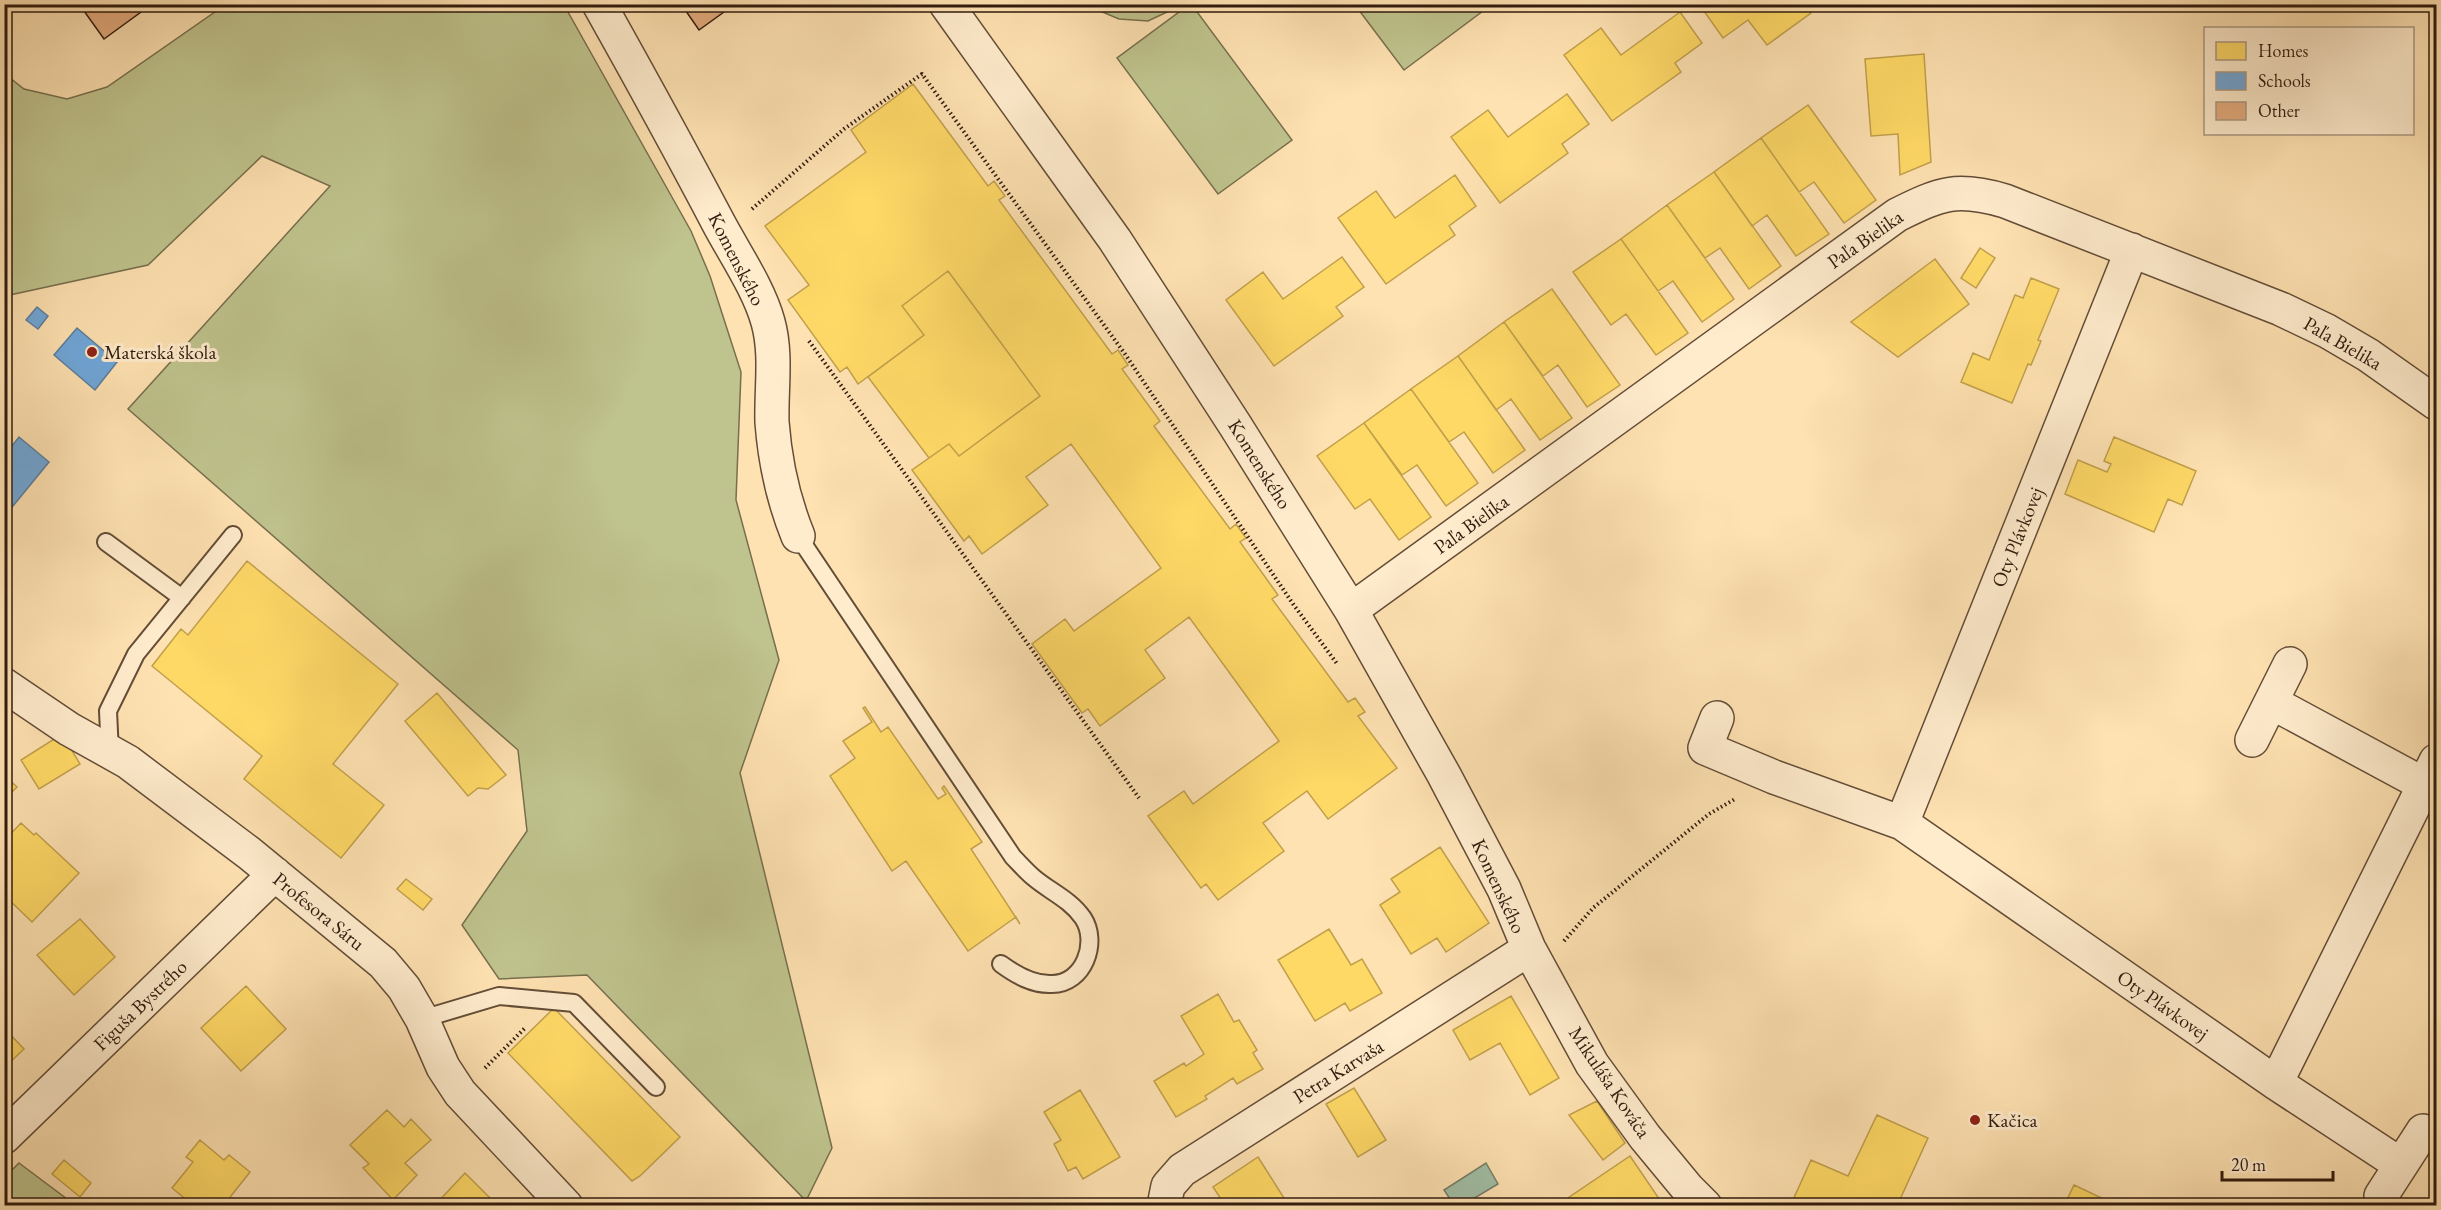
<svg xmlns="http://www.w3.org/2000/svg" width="2441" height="1210" viewBox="0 0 2441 1210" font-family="'EB Garamond',serif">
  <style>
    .green { fill: #bfc38d; stroke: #786f4e; stroke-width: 1.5 }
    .water { fill: #a1bfa6; stroke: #747d69; stroke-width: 1.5 }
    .homes { fill: #ffd966; stroke: #c1a04c; stroke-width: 1.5 }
    .schools { fill: #6fa8dc; stroke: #5c7e9e; stroke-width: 1.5 }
    .building { fill: #e4ac7e; stroke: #301b0e; stroke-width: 1.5 }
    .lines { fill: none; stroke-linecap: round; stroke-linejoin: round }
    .service-casing { stroke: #644d37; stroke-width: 20 }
    .minor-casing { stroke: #644d37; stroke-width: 36 }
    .path { stroke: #301b0e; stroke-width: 4; stroke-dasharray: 1.5 3; stroke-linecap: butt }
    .service { stroke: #ffeccd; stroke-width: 16 }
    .minor { stroke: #ffeccd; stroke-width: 33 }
    .poi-dot { fill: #8f2418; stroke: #ffeccd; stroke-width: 2 }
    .labels { text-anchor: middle; stroke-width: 6; stroke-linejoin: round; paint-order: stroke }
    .street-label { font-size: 20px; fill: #301b0e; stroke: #ffeccd }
    .poi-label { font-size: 20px; fill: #301b0e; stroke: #ffeccd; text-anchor: start }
  </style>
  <rect width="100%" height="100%" fill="#ffe2b2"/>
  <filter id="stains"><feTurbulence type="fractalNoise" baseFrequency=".00333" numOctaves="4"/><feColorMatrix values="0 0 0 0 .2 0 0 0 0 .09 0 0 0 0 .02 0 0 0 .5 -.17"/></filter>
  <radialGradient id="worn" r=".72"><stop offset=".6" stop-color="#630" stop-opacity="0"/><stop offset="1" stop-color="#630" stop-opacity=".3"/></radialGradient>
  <path class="green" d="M1190 4 1192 5 1292 140 1218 194 1117 58Z
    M225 5H564L691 231 710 276 741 372 736 500 779 660 740 773 832 1148 806 1201 587 975 499 979 462 925 527 831 518 750 128 409 330 186 262 156 148 265 5 296V74L24 89 67 99 107 87Z
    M1086 5H1182L1148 21 1119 19Z
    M1355 5H1491L1404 70Z
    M19 1163 75 1205H5V1177Z"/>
  <path class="water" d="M1486 1163 1498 1184 1463 1205H1454L1444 1190Z"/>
  <path class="homes" d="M1699 4H1805L1811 13 1767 45 1748 20 1723 38Z
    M1680 12 1702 43 1675 63 1681 72 1612 121 1564 55 1601 28 1621 55Z
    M1924 54 1931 162 1900 175 1898 134 1871 136 1865 59Z
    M913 84 988 186 994 181 1005 196 999 200 1112 354 1118 350 1128 365 1122 369 1160 421 1154 426 1230 529 1236 524 1246 538 1240 542 1278 595 1272 599 1348 702 1355 698 1365 712 1358 716 1397 768 1328 819 1307 791 1263 823 1284 851 1218 900 1206 884 1201 888 1148 816 1184 791 1193 804 1279 741 1189 617 1145 650 1165 678 1100 726 1088 709 1082 713 1032 644 1065 619 1074 631 1161 568 1071 444 1026 477 1048 505 982 554 969 536 964 541 912 470 949 444 959 456 1040 396 948 271 902 306 924 335 858 384 847 367 840 372 788 300 809 285 765 226 866 152 851 130Z
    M1567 94 1589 124 1562 144 1568 153 1500 203 1451 137 1488 110 1508 137Z
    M1808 105 1876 200 1844 223 1814 182 1799 192 1761 138Z
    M1761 138 1829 234 1796 256 1767 215 1752 226 1714 172Z
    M1714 172 1781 266 1749 289 1720 248 1705 258 1667 205Z
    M1455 175 1476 206 1449 226 1455 235 1386 284 1338 218 1376 191 1395 218Z
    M1667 205 1734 299 1702 322 1673 281 1658 291 1621 239Z
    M1621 239 1688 333 1656 355 1626 314 1611 325 1573 272Z
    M1980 248 1995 258 1976 288 1961 278Z
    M1342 257 1364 287 1336 307 1343 316 1274 366 1226 300 1263 272 1283 299Z
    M1935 259 1969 304 1898 357 1851 322Z
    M948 271 1040 396 959 456 949 444 929 458 868 377 924 335 902 306Z
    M2031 278 2059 289 2038 340 2041 341 2031 365 2028 364 2012 403 1961 382 1973 353 1989 360 2015 295 2023 298Z
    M1552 289 1620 385 1587 407 1558 365 1543 376 1504 322Z
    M1504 322 1572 418 1540 440 1511 399 1496 410 1458 356Z
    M1458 356 1525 450 1493 473 1464 432 1449 442 1411 389Z
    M1411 389 1478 483 1446 506 1417 465 1402 475 1364 423Z
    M1364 423 1431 517 1399 540 1370 499 1355 509 1317 456Z
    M2114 437 2196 471 2182 505 2168 499 2154 532 2065 494 2078 460 2107 472 2111 464 2104 461Z
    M247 561 398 684 333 764 384 805 341 858 244 779 262 756 152 666 181 629 188 635Z
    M437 693 506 775 488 789 478 788 468 796 405 721Z
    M865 707 881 732 888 727 938 799 946 794 942 788 944 786 982 842 971 849 1020 924 1016 917 968 951 906 861 892 871 830 776 855 758 843 741 872 722 863 708Z
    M62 734 80 764 39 789 21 760Z
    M4 775 17 787 4 800Z
    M21 823 34 835 36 833 79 873 32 922 4 895V866L12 857 4 849V841Z
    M1440 847 1489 923 1446 952 1437 938 1411 954 1380 905 1400 892 1391 879Z
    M406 879 432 899 423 910 397 889Z
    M80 919 115 957 74 995 37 955Z
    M1329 929 1351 965 1362 959 1382 993 1350 1011 1345 1003 1315 1021 1278 960Z
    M246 986 286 1029 241 1071 201 1028Z
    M1218 994 1234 1022 1239 1020 1257 1050 1253 1053 1263 1069 1237 1084 1233 1078 1205 1096 1207 1099 1176 1117 1154 1081 1184 1063 1186 1066 1204 1054 1181 1016Z
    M1511 996 1559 1078 1530 1095 1500 1043 1470 1060 1453 1030Z
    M554 1008 680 1137 640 1176 632 1181 508 1053Z
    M4 1028 24 1049 4 1068Z
    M1354 1088 1386 1140 1358 1157 1326 1104Z
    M1080 1090 1120 1157 1083 1179 1076 1167 1068 1171 1054 1144 1061 1140 1044 1112Z
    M1597 1101 1625 1143 1603 1160 1569 1115Z
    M387 1110 404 1127 411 1119 431 1140 405 1163 417 1175 393 1200 363 1168 369 1164 350 1145Z
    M1877 1115 1928 1138 1897 1206H1804L1793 1200 1811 1160 1848 1176Z
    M200 1140 224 1160 229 1155 250 1172 223 1206H194L172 1188 193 1162 186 1157Z
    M1630 1156 1664 1206H1556Z
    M1258 1157 1289 1206H1218L1223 1202 1213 1187Z
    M64 1160 91 1183 80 1197 52 1174Z
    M465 1173 498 1206H434Z
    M2074 1185 2106 1200 2103 1206H2064Z"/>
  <path class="schools" d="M37 307 48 316 38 329 26 320Z
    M77 328 117 362 95 390 54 355Z
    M19 437 49 462 4 517V456Z"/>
  <path class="building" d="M79 4H152L104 39Z
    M681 4H735L699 30Z"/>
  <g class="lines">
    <g class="service-casing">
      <path id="service" d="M798 536 1013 857C1019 863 1026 871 1033 877 1049 891 1070 899 1083 918 1099 942 1084 984 1052 984 1033 985 1016 975 1001 964
        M106 542 182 598
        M110 753 108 711 136 654 233 535
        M422 1019 499 996 574 1003 656 1087"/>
    </g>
    <g class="minor-casing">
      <path id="minor" d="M599 4C640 77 680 150 719 224 735 254 759 289 768 322 777 354 771 389 772 422 775 462 783 499 798 536
        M946 4 1115 240 1235 425 1351 610 1444 775 1504 889 1529 949 1592 1064 1645 1137 1688 1189 1705 1206
        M1351 610 1897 215C1941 193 1957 187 2005 201L2281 309 2327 331 2368 355 2436 403
        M4 685 69 729 128 762 249 853 383 963 404 988 422 1019 443 1067 460 1093 566 1206
        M2271 702 2436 791
        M1717 718 1705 748 1774 777 1902 823 2276 1083 2401 1165
        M2252 740 2290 664
        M1902 823 2132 250
        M2276 1083 2436 761
        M4 1137 275 874
        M2381 1196 2423 1131
        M1164 1206 1168 1186 1182 1170 1529 949"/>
    </g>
    <path class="path" d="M752 209 844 129 922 74 1125 354 1293 604 1338 665
      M809 341 1139 798
      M1564 941 1593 908 1709 814 1735 799
      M485 1068 526 1027"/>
    <use href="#service" class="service"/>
    <use href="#minor" class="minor"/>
  </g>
  <g class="poi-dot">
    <circle cx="92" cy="352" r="6"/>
    <circle cx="1975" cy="1120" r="6"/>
  </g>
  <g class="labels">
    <g class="street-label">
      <text transform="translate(1865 239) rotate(-35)" y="7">Paľa Bielika</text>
      <text transform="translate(737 259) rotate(63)" y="7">Komenského</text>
      <text transform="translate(2343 343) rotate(30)" y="7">Paľa Bielika</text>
      <text transform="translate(1260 464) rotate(58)" y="7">Komenského</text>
      <text transform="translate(1471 524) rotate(-36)" y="7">Paľa Bielika</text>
      <text transform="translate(2017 537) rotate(-68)" y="7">Oty Plávkovej</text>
      <text transform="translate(1499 886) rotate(65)" y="7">Komenského</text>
      <text transform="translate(319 911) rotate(39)" y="7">Profesora Sáru</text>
      <text transform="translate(140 1005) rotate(-44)" y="7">Figuša Bystrého</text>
      <text transform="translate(2163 1005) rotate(35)" y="7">Oty Plávkovej</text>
      <text transform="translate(1338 1071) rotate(-32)" y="7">Petra Karvaša</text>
      <text transform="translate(1610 1082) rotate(56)" y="7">Mikuláša Kováča</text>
    </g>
    <g class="poi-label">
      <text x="104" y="359">Materská škola</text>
      <text x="1987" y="1127">Kačica</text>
    </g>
  </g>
  <rect width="2441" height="1210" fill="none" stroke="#ffe2b2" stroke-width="24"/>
  <rect x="6" y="6" width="2429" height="1198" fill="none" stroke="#301b0e" stroke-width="3"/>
  <rect x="12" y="12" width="2417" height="1186" fill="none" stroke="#301b0e" stroke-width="1.5"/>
  <rect x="2204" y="27" width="210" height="108" fill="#ffeccd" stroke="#ac9881" stroke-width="1.5"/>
  <rect x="2216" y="42" width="30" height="18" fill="#ffd966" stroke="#ac9881" stroke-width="1.5"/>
  <text x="2258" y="57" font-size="18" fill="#301b0e">Homes</text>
  <rect x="2216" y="72" width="30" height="18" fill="#6fa8dc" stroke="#ac9881" stroke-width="1.5"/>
  <text x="2258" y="87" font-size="18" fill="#301b0e">Schools</text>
  <rect x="2216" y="102" width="30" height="18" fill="#e4ac7e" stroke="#ac9881" stroke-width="1.5"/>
  <text x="2258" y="117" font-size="18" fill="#301b0e">Other</text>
  <path d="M2222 1171v9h111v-9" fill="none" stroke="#301b0e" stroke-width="3"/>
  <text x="2231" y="1171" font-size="18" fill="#301b0e" stroke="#ffeccd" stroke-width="4.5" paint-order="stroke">20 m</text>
  <rect width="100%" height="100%" filter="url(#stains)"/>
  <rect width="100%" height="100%" fill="url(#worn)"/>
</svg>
